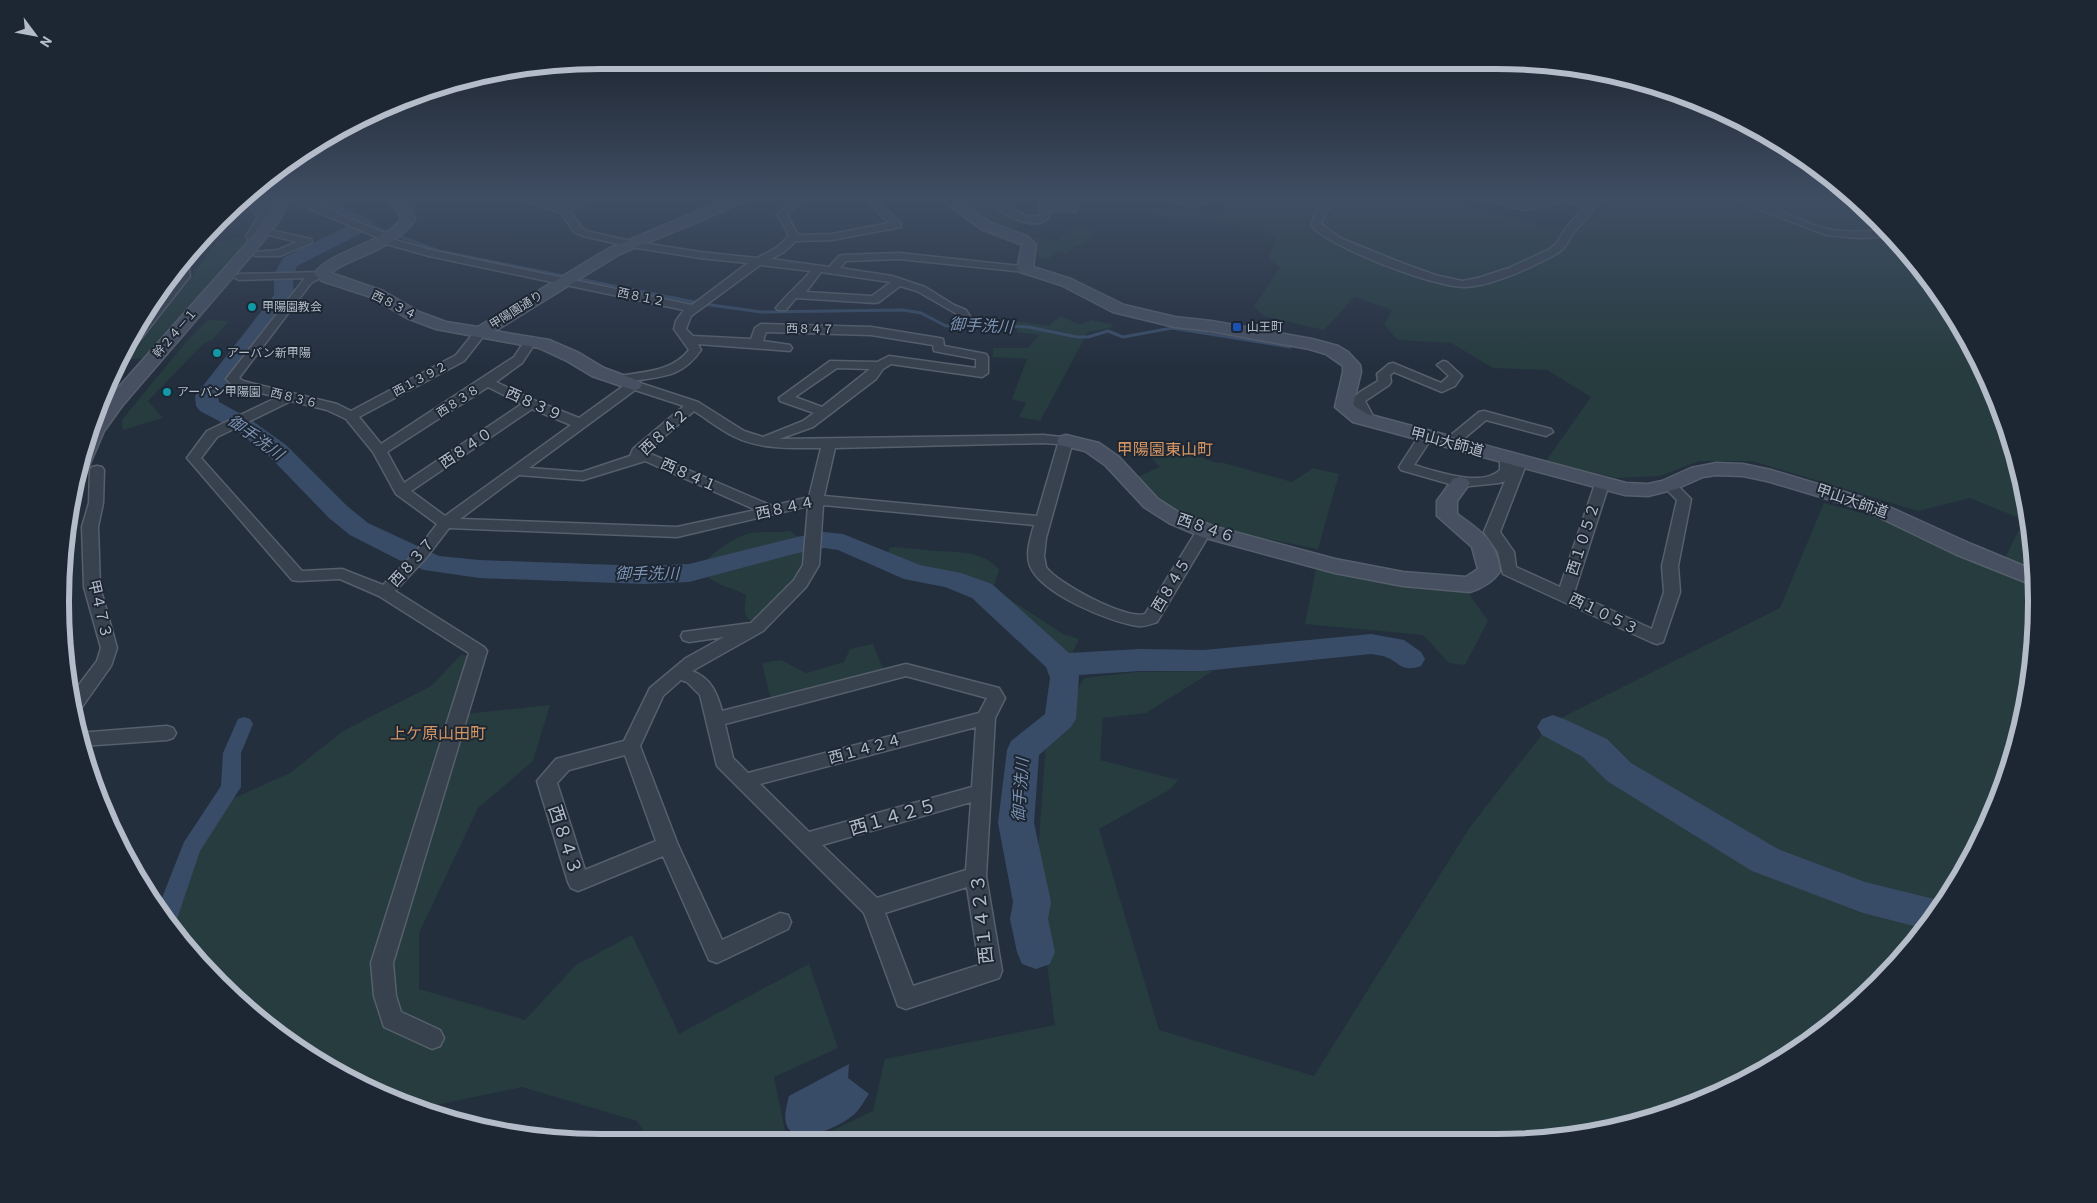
<svg xmlns="http://www.w3.org/2000/svg" width="2097" height="1203" viewBox="0 0 2097 1203" font-family="Barlow,'Noto Sans JP',sans-serif">
  <style>
    .green { fill: #263c3f }
    .water { fill: #394c67 }
    .lines { fill: none; stroke-linecap: round; stroke-linejoin: round }
    .stream { stroke: #394c67; stroke-width: 3 }
    .canal { fill: #394c67; fill-rule: evenodd }
    .river { fill: #394c67; fill-rule: evenodd }
    .street-casing { stroke: #565f6c; stroke-width: 3 }
    .secondary-casing { stroke: #565f6c; stroke-width: 3 }
    .street { fill: #38414e; fill-rule: evenodd }
    .secondary { fill: #465061; fill-rule: evenodd }
    .culture-dot { fill: #0f9aa8; stroke: #1d2633; stroke-width: 2 }
    .transit-dot { fill: #1a4fb4; stroke: #1d2633; stroke-width: 2 }
    .labels { text-anchor: middle; stroke-width: 4; stroke-linejoin: round; paint-order: stroke }
    .far-street-label { font-size: 12px; fill: #b4bcc9; stroke: #1d2633 }
    .far-poi-label { font-size: 12px; fill: #b4bcc9; stroke: #1d2633; text-anchor: start }
    .street-label { font-size: 15px; fill: #b4bcc9; stroke: #1d2633 }
    .water-label { font-size: 16px; font-style: italic; fill: #7c92b1; stroke: #1d2633 }
    .neighbourhood-label { font-size: 16px; fill: #d59563; stroke: #1d2633 }
    .near-street-label { font-size: 18px; fill: #b4bcc9; stroke: #1d2633 }
    .rim { fill: none; stroke: #b4bcc9; stroke-width: 6 }
  </style>
  <rect width="100%" height="100%" fill="#242f3e"/>
  <path class="green" d="M981 198 1005 213 1024 222 1011 230 995 224 957 199Z
    M1240 198H1383L1453 203 1557 228 1586 223 1618 198H1788L1803 201 1804 198H1856L1925 272 1981 362 2019 462 2036 566 2032 672 2008 776 1964 872 1879 984 1796 1052 1670 1114 1566 1138 810 1141 873 1111 885 1059 1055 1025 1036 879 1046 744 1084 678 1137 672 1213 671 1146 713 1103 718 1100 760 1178 780 1171 789 1099 829 1159 1030 1314 1076 1470 827 1551 723 1780 608 1824 503 1880 518 1999 570 2024 520 1970 498 1918 511 1752 461H1699L1660 476 1617 478 1546 461 1591 397 1547 370 1493 368 1451 343 1397 340 1384 324 1392 310 1354 297 1324 330 1264 316 1254 306 1280 268 1269 258 1276 236 1227 223 1098 209H1173L1225 213 1231 199Z
    M1074 226 1097 231 1081 246 1076 245 1067 253 1057 251 1049 259 1037 257 1036 238 1057 241Z
    M241 238 250 240 147 358 129 359 217 242Z
    M1060 316 1080 325 1091 320 1114 325 1110 328 1088 332 1040 421 1019 417 1026 403 1012 399 1027 359 993 357V348H1028L1039 335 1017 332 1016 321 1049 326Z
    M208 320 229 321 213 339 204 343 148 401 163 418 123 430 122 420 186 342Z
    M1171 447 1214 462 1224 463 1292 482 1313 468 1339 474 1318 549 1207 527 1168 508 1137 477 1160 467 1150 456Z
    M790 531C805 540 808 558 802 573L755 624C741 616 745 609 746 595 731 586 704 585 703 564 715 551 733 537 751 533 764 531 777 533 790 531Z
    M894 547C909 548 923 550 937 551 958 552 985 551 999 570L995 583 991 587 1063 634 1079 639 1069 660 1054 653 978 583 947 572 907 564 888 555 889 548Z
    M1316 569 1376 581 1467 591 1488 621 1465 665 1449 663 1423 635 1305 624Z
    M873 644 884 671 771 701 762 663 781 660 806 673 844 662 850 649Z
    M462 654 473 659 465 714 550 705 533 761 478 808 419 933V989L525 1020 576 965 632 935 679 1034 809 964 838 1048 774 1077 787 1141 651 1142 637 1121 522 1087 422 1108 331 1070 245 1009 194 958 174 931 187 872 223 803 290 773 343 731 431 686Z"/>
  <path class="water" d="M849 1064 848 1078 869 1094C864 1101 859 1111 852 1116 840 1126 797 1148 787 1126 783 1116 787 1105 789 1096Z"/>
  <g class="lines">
    <path class="stream" d="M366 224 439 251 704 304 761 312 903 310 921 313 946 326 970 324 1028 327 1077 337H1088L1108 331 1123 337 1172 328 1290 347"/>
    <path class="canal" d="M244 717 250 719 253 724 241 753V787L200 851 177 919 171 926 158 908 184 842 221 786 223 753 238 719Z"/>
    <path class="river" d="M297 198H321L372 220 375 224 372 228 297 266 293 278 294 296 218 396 219 402 250 419 286 445 347 506 368 523 439 556 479 560 644 566 689 564 797 537 824 532 843 534 920 565 961 573 992 584 1069 653 1140 649 1204 650 1371 634 1404 640 1421 652 1425 659 1421 666C1399 673 1400 661 1383 656 1380 655 1375 655 1371 654L1204 671H1140L1079 675 1076 719 1071 727 1039 755 1034 823 1051 902 1048 919 1055 952 1050 964 1036 969 1022 964 1017 952 1010 919 1013 902 998 823 1007 750 1011 741 1045 714 1050 678 1046 667 972 598 945 587 904 579 838 550 824 548 798 553 689 582 644 584 479 578 424 570 399 560 350 535 329 518 268 455 234 429 200 411 196 406 195 396 274 295V274L283 258 351 224 299 202Z
      M1553 715 1564 719 1607 739 1631 763 1778 849 1865 882 1942 901 1922 928 1863 913 1752 871 1607 781 1583 757 1542 735 1537 727 1542 719Z"/>
    <g class="street-casing">
      <path id="street" d="M249 198H259V206L262 209 269 198H279L261 228 311 239 312 241 311 243 280 256H255L254 254 255 252 278 250 297 242 259 232 257 235 262 240 261 242C255 244 249 241 246 236L258 217 249 206Z
        M285 198H300L391 236V239L431 250 692 305 748 263 700 258 631 247 583 236 574 232 560 212 514 198H532L563 207 583 198H598L570 211 582 228 590 232 631 241 700 252 757 258 776 248 788 237 787 231 777 215 794 198H805L787 215 798 235 832 234 889 223 874 208 868 198H878L881 205 901 223V227L832 240 796 241 784 252 771 259 829 267 839 256 843 255 899 253 1029 267 1030 269 1029 271 1025 272 899 259 846 261 840 268 892 276 925 287 954 305 966 310 971 318 965 322 961 320 957 314 917 291 900 286 879 302 875 303 796 298 786 310H778L776 308C787 294 800 284 811 271L760 265 691 316 686 329 693 336 751 339 755 328 761 324 871 327 939 338 943 339 944 346 986 354 988 357V373L982 377 891 364 883 369 876 379 813 427 779 439 1043 435 1071 438 1073 441 1046 538 1044 556 1046 567C1057 583 1126 620 1145 614L1199 527H1209L1212 530 1157 622C1151 624 1145 627 1138 626 1110 622 1041 594 1030 566 1025 553 1031 537 1034 525L823 505 819 565 806 587 763 631 692 671C711 678 717 693 722 711L906 664 999 688 1005 698 995 718 986 876 1002 971 999 978 906 1009 898 1006 864 913 717 766 700 695 687 682 681 680 663 696 640 746 678 845 722 940 780 913 788 915 791 922 788 929 717 963 709 960 663 856 578 891 571 888 568 882 537 781 556 759 624 741 650 688 686 658 724 637 689 642 683 640 681 636 683 632 751 623 794 580 803 565 808 506 677 537 449 528 426 558 395 591 484 647 487 651 393 963 396 996 401 1012 440 1030 444 1038 440 1046 432 1049 384 1027 374 996 371 963 469 653 379 596 340 579 298 581 292 580 187 458 207 431 278 397 234 387 226 379 305 278 239 280 233 277 239 274 326 272 327 274 311 283 239 378 243 381 337 404 351 411 456 355 476 330H484L486 333 464 361 359 417 381 444 514 357 526 339 530 338 536 342 522 363 496 382 536 401 579 418 629 382 616 383 614 380 616 377C642 371 671 373 689 350L674 329 676 321 684 310 429 256 379 242V238ZM821 272 890 282H891L872 296 806 292ZM766 332 871 335 933 345 934 351 976 359V368L889 356 877 362 830 361 779 398 780 401 814 413 803 421 763 437 744 431 698 402 634 381C664 376 682 377 701 350L698 344 790 351 792 348 790 345 763 341ZM837 368 870 369 822 407 795 397ZM488 387 522 404 404 483 387 452ZM635 390 684 406 633 449 630 456 582 472 529 468ZM291 401 327 410 346 419 373 452 396 494 437 524 416 552 383 585 342 569 302 571 201 458 217 437ZM532 409 571 425 445 516 411 491ZM694 411C707 419 719 429 733 436 760 450 792 448 821 448L809 497 772 506 646 452ZM1043 443 1058 444 1037 516 824 496 835 448ZM645 461 756 510 677 527 460 519 519 475 583 480ZM906 676 987 698 979 713 748 773 733 758 725 724ZM976 727 972 787 809 832 760 784ZM625 755 656 841 585 870 557 783 569 770ZM971 802 966 870 877 898 822 845ZM967 887 979 965 913 986 885 913Z
        M982 198H995L1027 217 1039 216 1040 198H1050L1049 205 1067 206 1071 198H1081L1075 211H1049V217C1035 235 995 210 982 198Z
        M1169 198 1191 200 1213 198C1201 209 1181 208 1169 198Z
        M1326 198H1336L1325 214 1321 224 1340 238 1402 263 1435 275 1462 281 1478 278 1509 268 1550 249 1556 244 1566 228 1585 206 1566 202 1525 210 1473 198H1496L1525 204 1554 198H1578L1590 201 1596 198H1610L1595 206 1588 217 1574 232 1564 248 1558 253C1532 267 1494 286 1465 287 1436 288 1328 247 1311 225L1315 214Z
        M1730 198C1765 198 1794 221 1827 229 1846 233 1867 231 1886 230L1891 236 1860 238 1826 235Z
        M184 260 188 263 190 276 119 367H114L131 335 178 276V268Z
        M1443 361 1447 362 1462 376 1455 386 1442 392 1394 372 1390 375 1391 382 1389 385 1365 401 1375 420 1368 424 1363 423 1351 400 1360 392 1378 381 1377 374 1389 364 1393 363 1441 383 1449 376 1437 365Z
        M1484 411 1551 429 1553 432 1546 436 1486 420 1455 446H1445L1443 443 1445 440 1479 412Z
        M1426 432 1433 436 1414 465C1436 471 1481 488 1500 470V459L1502 456H1512L1514 461 1520 458 1525 459 1527 462 1500 532 1514 552 1516 567 1560 587 1595 484 1597 481H1607L1609 484 1574 593 1652 629 1664 592 1662 566 1677 500 1662 485 1664 482H1674L1691 499 1678 566 1680 592 1663 642 1657 644 1651 642 1503 574 1498 552 1484 532 1505 481 1499 483 1460 487 1401 470 1399 467 1421 433Z
        M97 466 102 467 104 470 103 503 98 527 100 587 117 648 111 666 77 714 73 715 69 698 97 661 101 648 84 587 82 527 89 503 90 470 92 467Z
        M167 726 173 728 176 733 173 738 167 740 82 746 78 733Z"/>
    </g>
    <g class="secondary-casing">
      <path id="secondary" d="M275 198H289L280 219 257 249 122 406 104 431 86 473 83 477 75 479C81 449 92 423 109 398L247 243 266 218Z
        M385 198H399L412 210 415 220C400 241 377 250 354 260 346 264 337 267 331 273L383 291 419 312 446 322 478 327 608 249 729 198H748L747 201 618 255 495 331 549 340 579 353 604 368 639 381 642 385 639 389 633 390 592 376 567 361 539 348 436 329 407 318 371 297 322 281 314 274C331 250 378 246 401 220L400 214Z
        M939 198H955L991 223 1027 236 1036 244 1033 267 1071 279 1124 305 1175 317 1211 321 1312 339 1338 346 1348 352 1360 365 1361 372 1353 405 1367 414 1626 483 1648 484 1662 481 1691 468 1716 463 1743 464 1771 470 1878 502 1971 544 2036 571 2035 586 1955 554 1864 510 1767 481 1743 476 1716 475 1703 477 1676 489 1648 496 1625 495 1353 422 1335 407 1343 372V366L1326 354 1309 349 1211 331 1175 327 1113 312 1061 285 1020 272 1017 269 1022 245 981 229Z
        M1066 435 1099 443 1119 457 1158 499 1183 515 1216 527 1335 559 1403 572 1466 577 1478 569 1472 547 1437 516V501L1453 479 1460 477 1467 479 1470 483 1457 501V514C1481 531 1496 540 1500 571 1494 581 1481 589 1470 592L1403 586 1335 573 1202 537 1169 523 1144 507 1105 465 1085 451 1059 445 1057 441 1059 437Z"/>
    </g>
    <use href="#street" class="street"/>
    <use href="#secondary" class="secondary"/>
  </g>
  <linearGradient id="sky" x2="0" y2="1"><stop stop-color="#141a22"/><stop offset="0.54" stop-color="#3f4d63"/><stop offset="1" stop-color="#3f4d63" stop-opacity="0"/></linearGradient>
  <rect width="2097" height="367" fill="url(#sky)"/>
  <g class="culture-dot">
    <circle cx="252" cy="307" r="5"/>
    <circle cx="217" cy="353" r="5"/>
    <circle cx="167" cy="392" r="5"/>
  </g>
  <rect class="transit-dot" x="1232" y="322" width="10" height="10" rx="2.5"/>
  <g class="labels">
    <g class="far-street-label">
      <text transform="translate(641 297) rotate(12)" y="4">西８１２</text>
      <text transform="translate(394 305) rotate(27)" y="4">西８３４</text>
      <text transform="translate(516 310) rotate(-32)" y="4">甲陽園通り</text>
      <text transform="translate(810 329) rotate(1)" y="4">西８４７</text>
      <text transform="translate(175 333) rotate(-49)" y="4">幹２４－１</text>
      <text transform="translate(420 379) rotate(-28)" y="4">西１３９２</text>
      <text transform="translate(294 398) rotate(14)" y="4">西８３６</text>
      <text transform="translate(458 401) rotate(-33)" y="4">西８３８</text>
    </g>
    <g class="far-poi-label">
      <text x="262" y="311">甲陽園教会</text>
      <text x="1247" y="331">山王町</text>
      <text x="227" y="357">アーバン新甲陽</text>
      <text x="177" y="396">アーバン甲陽園</text>
    </g>
    <g class="street-label">
      <text transform="translate(534 404) rotate(24)" y="5">西８３９</text>
      <text transform="translate(664 432) rotate(-43)" y="5">西８４２</text>
      <text transform="translate(1447 442) rotate(15)" y="5">甲山大師道</text>
      <text transform="translate(466 448) rotate(-34)" y="5">西８４０</text>
      <text transform="translate(689 475) rotate(24)" y="5">西８４１</text>
      <text transform="translate(1852 501) rotate(19)" y="5">甲山大師道</text>
      <text transform="translate(785 508) rotate(-12)" y="5">西８４４</text>
      <text transform="translate(1206 528) rotate(19)" y="5">西８４６</text>
      <text transform="translate(1583 539) rotate(-72)" y="5">西１０５２</text>
      <text transform="translate(412 562) rotate(-48)" y="5">西８３７</text>
      <text transform="translate(1171 585) rotate(-59)" y="5">西８４５</text>
      <text transform="translate(100 609) rotate(77)" y="5">甲４７３</text>
      <text transform="translate(1604 614) rotate(26)" y="5">西１０５３</text>
      <text transform="translate(865 749) rotate(-15)" y="5">西１４２４</text>
    </g>
    <g class="water-label">
      <text transform="translate(981 325) rotate(3)" y="6">御手洗川</text>
      <text transform="translate(256 437) rotate(36)" y="6">御手洗川</text>
      <text x="647" y="579">御手洗川</text>
      <text transform="translate(1020 790) rotate(-86)" y="6">御手洗川</text>
    </g>
    <g class="neighbourhood-label">
      <text x="1165" y="455">甲陽園東山町</text>
      <text x="438" y="739">上ケ原山田町</text>
    </g>
    <g class="near-street-label">
      <text transform="translate(893 817) rotate(-16)" y="6">西１４２５</text>
      <text transform="translate(565 840) rotate(72)" y="6">西８４３</text>
      <text transform="translate(982 919) rotate(-96)" y="6">西１４２３</text>
    </g>
  </g>
  <path d="M0 0H2097V1203H0ZM601 69H1496A532 532 0 0 1 2028 601V602A532 532 0 0 1 1496 1134H601A532 532 0 0 1 69 602V601A532 532 0 0 1 601 69Z" fill="#1d2633" fill-rule="evenodd"/>
  <path class="rim" d="M601 69H1496A532 532 0 0 1 2028 601V602A532 532 0 0 1 1496 1134H601A532 532 0 0 1 69 602V601A532 532 0 0 1 601 69Z"/>
  <g transform="translate(35 35) rotate(122)" stroke="#1d2633" stroke-width="4" paint-order="stroke">
  <path d="M0-4L9 19L0 12L-9 19Z" fill="#b4bcc9"/>
  <text y="-8" font-size="14" font-weight="bold" text-anchor="middle" fill="#b4bcc9">N</text>
  </g>
</svg>
